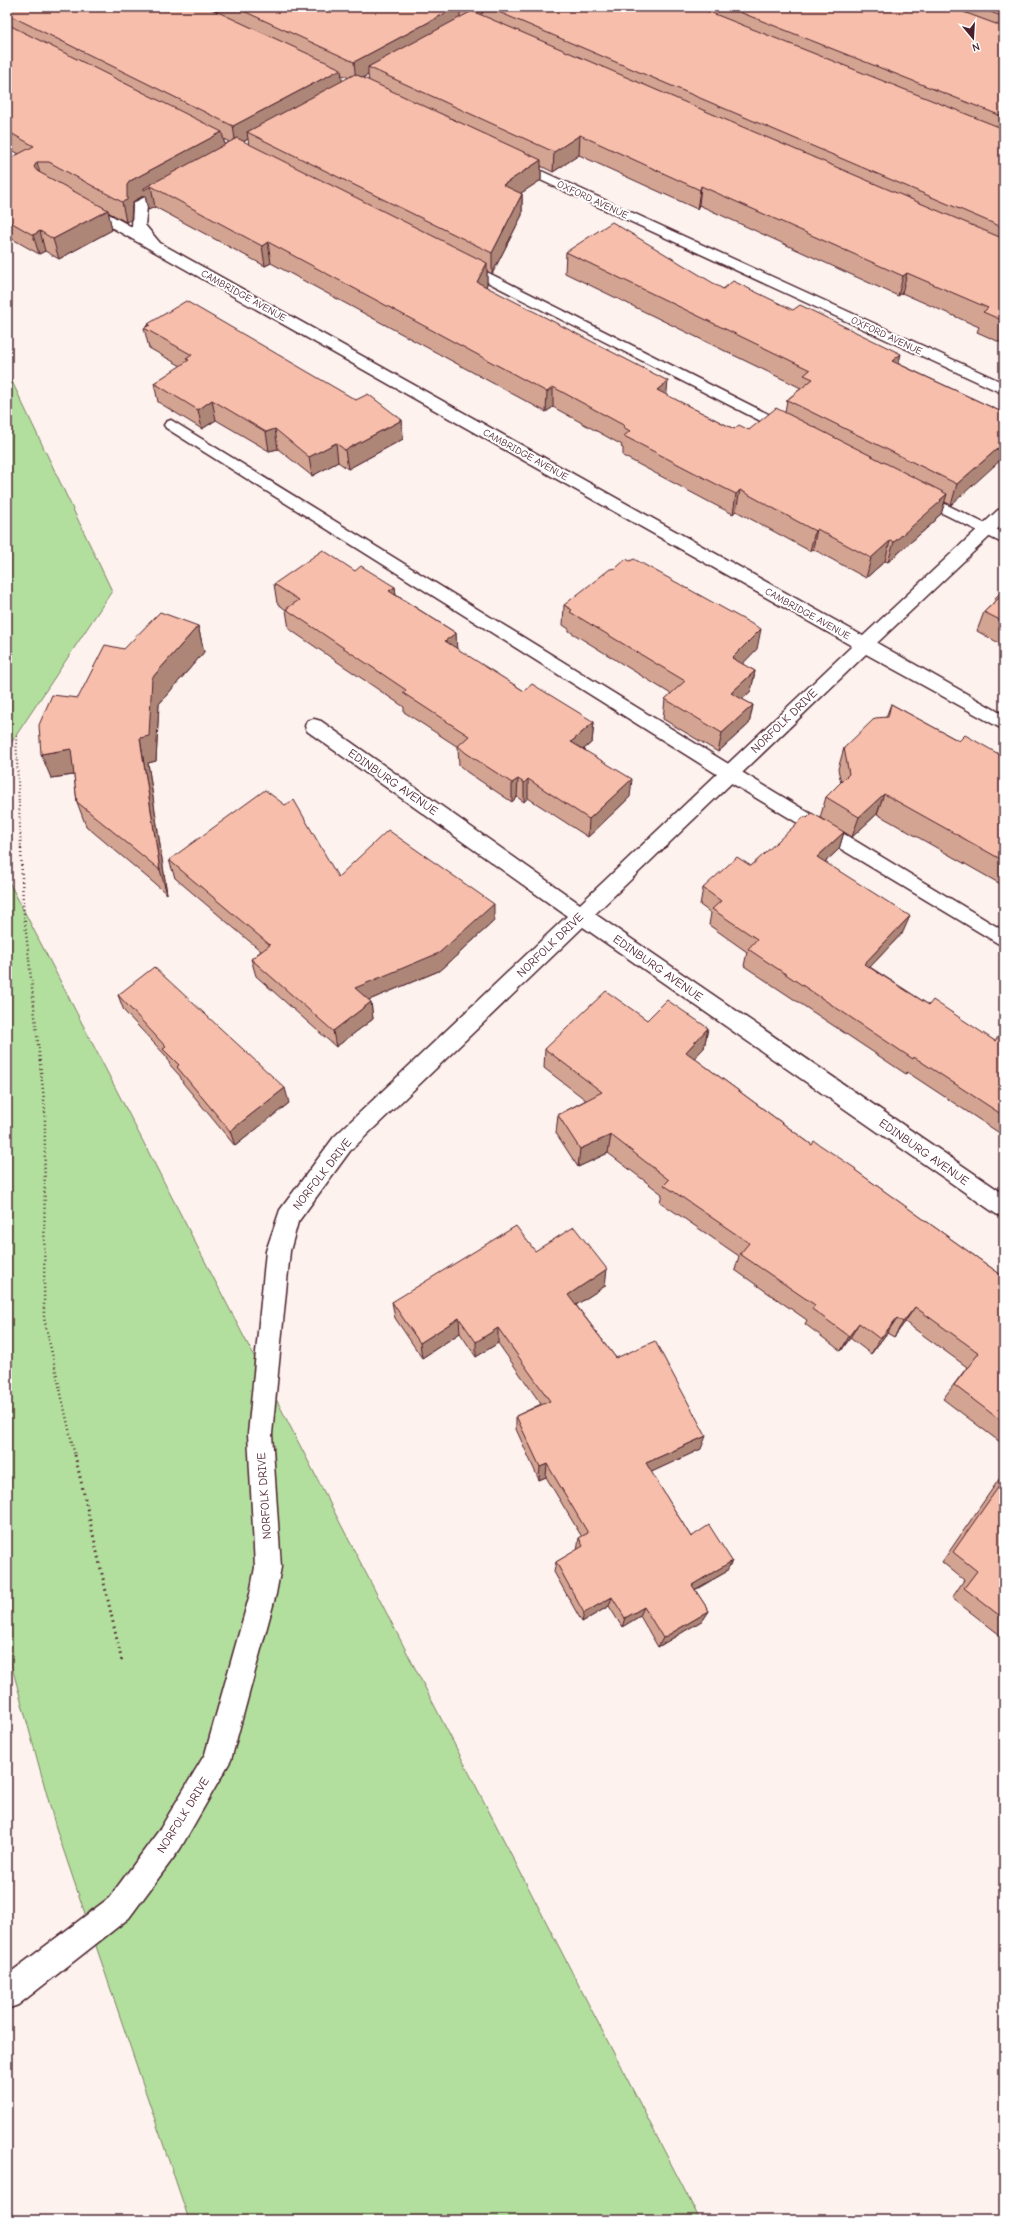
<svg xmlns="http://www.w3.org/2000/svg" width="1011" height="2227" viewBox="0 0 1011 2227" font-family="'Comic Neue',sans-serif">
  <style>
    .green { fill: #b2df9e; stroke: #7e7f64 }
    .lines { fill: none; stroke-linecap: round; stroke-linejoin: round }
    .lane-casing { stroke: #4a1f2b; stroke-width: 3 }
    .street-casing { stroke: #4a1f2b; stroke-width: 3 }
    .path-far2 { stroke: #4a1f2b; stroke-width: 2; stroke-dasharray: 1 2.5; stroke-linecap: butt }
    .path-far1 { stroke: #4a1f2b; stroke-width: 2.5; stroke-dasharray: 1 3; stroke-linecap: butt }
    .path { stroke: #4a1f2b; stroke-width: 3; stroke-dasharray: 1.5 4; stroke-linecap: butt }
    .lane { fill: #fff; fill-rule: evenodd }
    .street { fill: #fff; fill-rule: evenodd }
    .wall { fill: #d4a493; stroke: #4a1f2b; fill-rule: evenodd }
    .shaded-wall { fill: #ad8678; stroke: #4a1f2b }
    .building { fill: #f7bfab; stroke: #4a1f2b }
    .labels { text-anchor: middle; stroke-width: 4; stroke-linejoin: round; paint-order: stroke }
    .far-street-label { font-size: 10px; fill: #4a1f2b; stroke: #fff }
    .street-label { font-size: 12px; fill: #4a1f2b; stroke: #fff }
  </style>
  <rect width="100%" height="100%" fill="#fdf2ee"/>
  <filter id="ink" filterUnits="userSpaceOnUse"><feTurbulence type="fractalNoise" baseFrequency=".025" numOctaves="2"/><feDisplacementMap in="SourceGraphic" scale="8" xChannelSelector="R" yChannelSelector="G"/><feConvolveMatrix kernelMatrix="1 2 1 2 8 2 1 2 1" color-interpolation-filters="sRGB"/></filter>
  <g filter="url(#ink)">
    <path class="green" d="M7 371 112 591 7 749Z
      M7 878 700 2220H189L56 1828 7 1649Z"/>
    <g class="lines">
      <g class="lane-casing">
        <path id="lane" d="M463 260 794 427 796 430 794 433H784L458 267 456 264Z
          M171 420 735 768 1004 931V947L723 778 166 428 164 425 166 422Z
          M919 491 1004 533V544L914 499 911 496 914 493Z"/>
      </g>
      <g class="street-casing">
        <path id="street" d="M513 158 1004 383V394L508 165 506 162 508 159Z
          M172 184 177 185 179 188 177 191 147 207 145 225 160 243 863 636 998 510 1004 509V523L877 643 1004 715V730L866 654 595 914 1004 1194V1217L996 1214 583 927 350 1151 298 1222 290 1251 272 1434 281 1567 276 1594 231 1760 180 1849 129 1918 18 2005 7 2009V1975L109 1898 160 1829 205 1754 250 1594 255 1567 248 1434 266 1251 280 1210 334 1137 567 916 307 731 305 726 307 721 314 719 321 721 580 904 852 646 79 209 77 206 79 203H89L132 227 133 205 135 202Z"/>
      </g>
      <path class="path-far2" d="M16 736 21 850"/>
      <path class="path-far1" d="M21 849 23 904 45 1109 44 1318 75 1456"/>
      <path class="path" d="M75 1455 122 1662"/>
      <use href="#lane" class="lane"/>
      <use href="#street" class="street"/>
    </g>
    <path class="wall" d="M7 7H1004V344L977 332 979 327 902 293 898 296 699 205 697 209 579 155 553 172 541 166V180L521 193 522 194V215L492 274 487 271V284L486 287 666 395 734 429 749 430 785 412 787 400 801 388 565 273 566 252 723 289 899 364 1004 413 951 505 945 502 941 514 936 518 935 521 888 562 885 561 866 578 813 549 810 551 736 511 733 514 715 505 623 456V448L621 447 622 445 553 407 546 412 271 263 265 266 155 207 148 210 145 195 134 201 132 205 131 220 126 222 108 212 112 230 59 259 45 251 39 254 7 236V160L19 154 7 147ZM341 75 345 76 349 78 342 82ZM368 75 369 81 363 78ZM224 139 229 142 224 145ZM248 139 249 145 243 142Z
      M148 324 356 400 402 420 403 439 348 469 338 462 312 476 278 449 269 451 216 420 202 429 158 402 154 383 181 366 149 348 144 328 149 325Z
      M355 571 395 587 396 595 456 633V649L524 691 594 722 592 742 584 749 630 797 588 837 528 798 524 802 517 797 512 802 467 772 459 765 458 747 404 712V707L289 629 286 610 277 603 274 584Z
      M1004 589V646L977 631 984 612 994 602 996 597Z
      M564 605 757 649 742 664 755 671 751 691 742 699 753 705 749 724 718 752 663 719 665 699 671 694 569 631V629L563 625Z
      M198 626 204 652 159 704 156 761 148 763 167 894 86 826 77 802 74 775 51 778 78 698 124 649Z
      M891 704 959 741 1004 757V886L877 814 852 837 844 832 839 849 825 862 903 932 870 967 929 1005 995 1041 1004 1033V1136L907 1072 906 1074 744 966 747 952 709 925 711 913 700 905 703 888 751 866 807 818H820L826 797 841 783 838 769 844 748 886 717Z
      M169 860 338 877 494 921 441 970 369 1000 371 1002 373 1019 336 1047 256 976 251 959 261 951 175 878Z
      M118 995 289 1103 235 1146 183 1083 180 1076 170 1065 167 1057 124 1011Z
      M647 1020 708 1028 704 1048 694 1058 812 1145 856 1171 1004 1277V1445L943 1399 967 1367 905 1322 894 1337 887 1333 871 1354 850 1338 841 1351 805 1324 807 1320 735 1270 739 1256 660 1202 662 1194 608 1153 578 1167 556 1133 558 1115 586 1100 544 1068 545 1049Z
      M535 1251 605 1286 576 1305 616 1358 701 1449 651 1472 691 1537 732 1561 726 1572 695 1590 709 1611 703 1620 658 1647 640 1616 622 1627 609 1606 582 1622 554 1572 556 1562 577 1550 579 1538 582 1537 546 1477 539 1480 516 1429V1416L541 1404 498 1343 476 1357 460 1333 422 1358 395 1318 392 1302Z
      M1004 1472V1638L952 1598 964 1580 942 1562Z"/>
    <path class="shaded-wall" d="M457 7H460V25L368 67V75L356 81 354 62Z
      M470 7H482L483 13 471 19Z
      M341 69 343 88 247 132 248 139 236 146 233 126Z
      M222 132 226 151 151 186 155 207 148 210 145 195 134 201 132 205 131 220 126 222 122 202 127 185 130 181Z
      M580 135 579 155 553 172 554 152Z
      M541 160V180L503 205V185Z
      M37 162 42 182 34 167Z
      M701 186 699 205 697 209 700 190Z
      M522 194V215L492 274V253Z
      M108 210 112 230 59 259 53 239Z
      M40 231 45 251 39 254 33 235Z
      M268 242 271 263 265 266 262 246Z
      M487 263V284L477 303V282Z
      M907 273 902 293 898 296 903 276Z
      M901 354 896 375 892 361Z
      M668 381 666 402 657 390Z
      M553 387V407L546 412 547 392Z
      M212 400 216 420 202 429 198 410Z
      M402 420 403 439 348 469 345 450Z
      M275 429 278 449 269 451 266 432Z
      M336 443 338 462 312 476 309 457Z
      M1004 443V457L951 505 957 484Z
      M740 490 736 511 733 514 736 494Z
      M947 494 941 514 936 518 935 521 888 562 894 542Z
      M817 529 813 549 810 551 815 531Z
      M890 541 885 561 866 578 871 558Z
      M395 587 397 607 389 591Z
      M198 626 204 652 159 704 156 761 148 763 167 894 160 870 140 738 152 678Z
      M761 629 757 649 729 678 732 658Z
      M456 633 457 652 445 641Z
      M755 671 751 691 728 712 731 693Z
      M753 705 749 724 718 752 722 733Z
      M594 722 592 742 570 761 571 742Z
      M71 749 80 774 51 778 41 754Z
      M518 779 517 797 512 802V783Z
      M528 779V798L524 802V783Z
      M632 779 630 797 588 837 589 819Z
      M884 794 877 814 852 837 859 817Z
      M844 832 839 849 812 874 817 857Z
      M494 904V921L441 970 357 1005 355 988Z
      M910 916 903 932 858 980 864 964Z
      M371 1002 373 1019 336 1047 333 1031Z
      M708 1028 704 1048 682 1071 686 1052Z
      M285 1088 289 1103 235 1146 230 1131Z
      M611 1135 608 1153 578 1167 580 1149Z
      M607 1269 605 1286 567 1311 568 1295Z
      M915 1307 905 1322 894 1337 903 1322Z
      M459 1318 460 1333 422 1358 420 1343Z
      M897 1318 887 1333 871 1354 880 1339Z
      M859 1323 850 1338 841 1351 849 1336Z
      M498 1328V1343L476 1357V1342Z
      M706 1436 701 1449 643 1476 646 1463Z
      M547 1464 546 1477 539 1480 540 1467Z
      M732 1561 726 1572 687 1594 692 1585Z
      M612 1597 609 1606 582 1622 584 1613Z
      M644 1607 640 1616 622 1627 625 1618Z
      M709 1611 703 1620 658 1647 663 1638Z"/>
    <path class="building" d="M7 7H207L341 69 233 126 7 14Z
      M235 7H457L354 62Z
      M487 7H697L1004 129V228Z
      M727 7H950L1004 27V117Z
      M977 7H1004V17Z
      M472 11 1004 239V321L983 312 988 308 907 273 903 276 701 186 700 190 580 135 554 152 368 67Z
      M7 24 222 132 130 181 127 185V200L122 202 49 162H37L34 167 37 171 108 210 53 239 40 231 33 235 7 220V160L34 146 7 131Z
      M355 74 541 160 503 185 522 194 492 253 247 132Z
      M237 138 487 263 477 282 668 381 657 390 734 429 739 425 749 430 776 408 947 494 940 500 941 501 894 542 890 541 871 558 817 529 815 531 740 490 736 494 718 485 624 436 630 431 623 427 625 426 553 387 547 392 268 242 262 246 151 186 144 190V188Z
      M612 222 723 289 733 281 793 310 800 305 901 354 892 361 1004 413V443L957 484 787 400 813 379 804 375 810 370 566 252Z
      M186 301 356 400 368 394 402 420 345 450 336 443 309 457 275 429 266 432 212 400 198 410 154 383 189 360 186 359 192 355 144 328 150 325 148 324Z
      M323 550 355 571 361 566 395 587 389 591 456 633 445 641 524 691 532 684 594 722 571 742 632 779 589 819 528 779 524 783 518 779 512 783 466 753 458 746 469 736 403 693 406 690 286 609 299 600 274 584Z
      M626 559 630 561 634 559 761 629 732 658 755 671 731 693 753 705 722 733 665 699 685 681 570 612 572 610 564 605 610 569 616 568Z
      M1004 589V622L984 612 999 598 996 597Z
      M160 612 198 626 152 678 149 736 140 738 160 870 77 802 71 749 41 754 39 725 52 695 78 698 105 645 124 649Z
      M891 704 959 741 965 735 1004 757V861L884 794 859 817 826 797 849 774 844 748 875 718 888 717Z
      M265 790 285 805 294 800 338 877 388 830 494 904 439 953 355 988 371 1002 333 1031 251 959 270 945 169 860Z
      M812 813 844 832 817 857 910 916 864 964 929 1005 933 1000 995 1041 1002 1032 1004 1033V1116L914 1057 913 1059 748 949 757 939 712 909 721 901 703 888 737 857 751 866 805 816 807 818Z
      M154 967 285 1088 230 1131 177 1067 179 1065 163 1049 166 1047 118 995Z
      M606 991 647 1020 667 1000 708 1028 686 1052 812 1145 814 1141 856 1169 855 1170 1004 1277V1423L954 1385 979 1353 915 1307 903 1322 897 1318 880 1339 859 1323 849 1336 812 1309 815 1305 740 1254 749 1243 664 1185 669 1180 611 1135 580 1149 558 1115 602 1092 545 1049Z
      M516 1226 535 1251 574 1227 607 1269 568 1295 616 1358 655 1341 706 1436 646 1463 691 1537 709 1525 732 1561 692 1585 709 1611 663 1638 644 1607 625 1618 612 1597 584 1613 556 1562 583 1546 579 1538 588 1533 547 1464 540 1467 516 1416 550 1401 498 1328 476 1342 459 1318 420 1343 392 1302Z
      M1004 1479V1619L964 1588 977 1571 953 1552Z"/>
  </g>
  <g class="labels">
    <g class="far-street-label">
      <text transform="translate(593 199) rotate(25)" y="4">OXFORD AVENUE</text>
      <text transform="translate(244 295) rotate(29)" y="4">CAMBRIDGE AVENUE</text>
      <text transform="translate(887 335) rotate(25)" y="4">OXFORD AVENUE</text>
      <text transform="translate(526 454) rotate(29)" y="4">CAMBRIDGE AVENUE</text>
      <text transform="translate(808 613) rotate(29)" y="4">CAMBRIDGE AVENUE</text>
    </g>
    <g class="street-label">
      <text transform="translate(784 721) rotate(-44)" y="4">NORFOLK DRIVE</text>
      <text transform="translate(393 782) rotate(35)" y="4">EDINBURG AVENUE</text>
      <text transform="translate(550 945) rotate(-44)" y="4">NORFOLK DRIVE</text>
      <text transform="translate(658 968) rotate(35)" y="4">EDINBURG AVENUE</text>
      <text transform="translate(924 1152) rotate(35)" y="4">EDINBURG AVENUE</text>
      <text transform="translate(322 1174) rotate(-52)" y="4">NORFOLK DRIVE</text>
      <text transform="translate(264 1496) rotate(-94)" y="4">NORFOLK DRIVE</text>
      <text transform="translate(183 1815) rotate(-58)" y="4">NORFOLK DRIVE</text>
    </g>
  </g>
  <rect width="1011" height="2227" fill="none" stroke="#fff" stroke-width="24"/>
  <rect x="12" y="12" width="987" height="2203" fill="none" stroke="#4a1f2b" stroke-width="1.5" filter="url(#ink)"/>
  <g transform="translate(973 38) rotate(162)" stroke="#ffffff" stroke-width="3" paint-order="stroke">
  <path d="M0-3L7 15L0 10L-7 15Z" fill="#4a1f2b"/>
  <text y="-6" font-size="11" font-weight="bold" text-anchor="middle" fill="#4a1f2b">N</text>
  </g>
</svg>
